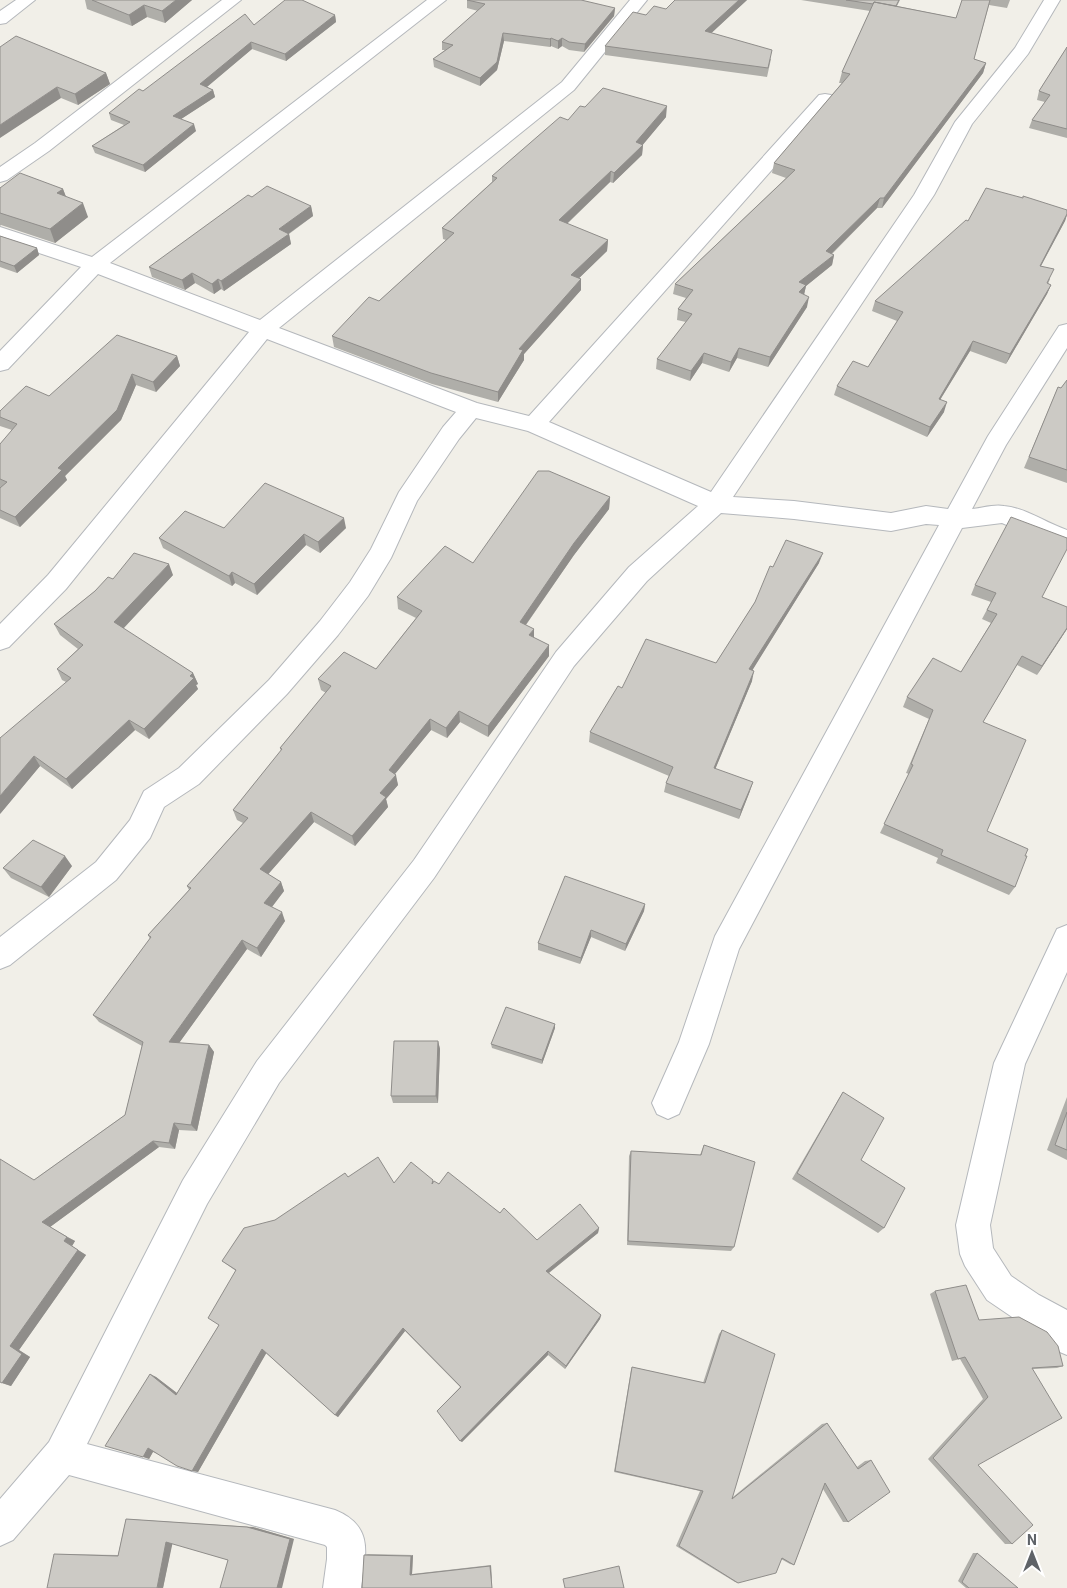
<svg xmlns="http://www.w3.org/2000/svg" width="1067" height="1588" viewBox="0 0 1067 1588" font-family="Roboto,sans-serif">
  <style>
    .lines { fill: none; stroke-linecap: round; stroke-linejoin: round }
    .minor-casing { stroke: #b5b8bc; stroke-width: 2 }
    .minor { fill: #fff; fill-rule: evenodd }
    .wall { fill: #afaea9 }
    .shaded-wall { fill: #8f8d8a }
    .building { fill: #cccac5; stroke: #8f8d8a }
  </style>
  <rect width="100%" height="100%" fill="#f1efe8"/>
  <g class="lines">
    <g class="minor-casing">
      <path id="minor" d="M16 0H35L6 23 0 24V11Z
        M222 0H241L49 151 7 180 0 182V167L35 143Z
        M427 0H446L110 263 260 320 562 82 630 0H647L574 90 279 328 477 403 529 416 819 95 825 94 831 95 834 99 831 103 549 422 711 492 914 195 955 122 1015 48 1044 0H1060L1028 54 972 124 934 195 733 497 794 501 891 513 926 506 948 509 988 436 1059 326 1067 324V348L1006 445 972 509C982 508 994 504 1004 506 1026 508 1046 523 1067 530V548L1032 536 1002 523 962 528 739 949 709 1044 679 1114 668 1119 657 1114 652 1103 679 1042 715 936 939 525 926 524 891 531 794 519 721 513 647 581 574 666 434 878 279 1083 207 1204 87 1444 335 1510C374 1526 366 1553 361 1588H323L327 1559V1547L325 1545 69 1475 13 1540 0 1546V1499L49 1442 183 1180 257 1061 414 860 556 652 629 567 698 506 528 431 476 418 459 439 417 501 391 558 368 596 338 635 287 694 199 784 164 807 150 838 116 880 10 965 0 969V937L96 862 130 820 144 791 179 768 269 680 320 621 350 582 371 549 399 492 443 427 456 412 267 339 66 589 9 647 0 650V624L48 575 249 332 98 274 8 369 0 371V351L81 267 0 240V227L92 257Z
        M1067 925V972L1025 1064 990 1225 993 1248 1011 1276 1039 1295 1067 1310V1355L1055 1350 1042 1333 1015 1319 987 1300 965 1266 960 1254 956 1225 994 1063 1057 929Z"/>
    </g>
    <use href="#minor" class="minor"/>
  </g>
  <path class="wall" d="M85 0H192L165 23 147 17 132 26 87 9Z
    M467 0 615 8 614 16 584 52 569 50 562 46 558 49 551 46 550 47 504 41 497 70 480 86 434 67 433 59 445 50H442V42L478 11 467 8Z
    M675 0H747L711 33 771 59 767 77 605 55V46L646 15 666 9Z
    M801 0H900L897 6 956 18 962 0H1010L1007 8 989 5 974 59 986 63 983 73 882 208H877L832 254 834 255 832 265 806 286 804 294 807 307 768 367 737 358 729 372 702 363 690 381 656 369 657 359 686 322 677 320 678 309 686 298 673 294 675 284 786 178 772 173 774 163 842 83H839L842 72 870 11Z
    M335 15 336 22 286 61 252 49 207 87 213 90 215 97 181 119 196 131 145 172 95 153 92 146 124 125 111 120 109 113 143 91 254 25Z
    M0 47 106 73 110 84 78 105 61 98Z
    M1067 47V138L1029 128 1032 120 1045 102 1037 100 1039 91Z
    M585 107 666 117 643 144 642 155 613 183 610 182 567 224 608 240 607 251 579 278 581 279V290L524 354V360L498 402 432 384 334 347 332 336 379 301 446 240 443 239 442 228 492 182V176Z
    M0 188 63 189 66 197 88 217 55 243 1 225 0 226Z
    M252 197 311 206 313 216 289 234 291 244 224 291 221 289 214 294 195 283 185 290 152 277 149 267Z
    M1067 210V215L1065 221 1041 266 1050 279 1048 284 1051 285 1047 294 1006 364 970 351 940 400 944 412 927 437 834 395 837 386 868 367 897 321 872 311 875 301 968 221Z
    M0 236 37 248 39 255 17 273 0 267Z
    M177 356 180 366 156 392 136 385 121 420 65 476 67 480 20 527 0 518V444L12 430 0 426V411Z
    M1067 380V483L1024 468 1058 387 1061 388Z
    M610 497 609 509 574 555 526 625 534 638 549 645V656L488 737 460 722 447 738 431 730 395 774 398 785 386 799 388 807 355 846 314 822 268 874 281 882 284 891 272 907 285 921 261 957 247 949 179 1043 209 1045 214 1052 197 1131 179 1130 175 1149 159 1147 50 1227 75 1241 72 1246 86 1255 19 1350 30 1357 11 1386 2 1383 34 1180 125 1115 142 1046 99 1022 93 1015 150 939 148 935 189 890 187 886 243 823 237 820 233 810 281 751 280 748 326 693 321 690 318 679 376 669 416 618 398 609 397 597 473 563Z
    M224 528H346L320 553 306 545 257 595 235 583 232 586 163 548 159 538Z
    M819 563 752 670V681L715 769 750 791 739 819 664 792 666 783 669 776 589 742 590 732 622 688 716 663 755 602 773 567Z
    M173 575 123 629 193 673 198 684 196 685 198 689 149 739 135 730 72 789 40 766 0 814 66 682 62 680 57 669 78 649 60 635 54 624 95 591 113 579Z
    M975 585 1042 597 1067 629 1037 675 1017 665 983 722 987 831 1025 856 1015 887 1009 895 936 863 938 858 880 833 909 774 906 773 929 719 903 707 907 697 961 672 991 623 982 619 991 602 971 595Z
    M72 866 49 897 11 878 3 868Z
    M645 904 644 911 625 951 591 937 580 964 538 950V943Z
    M555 1028 542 1064 492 1048 491 1044Z
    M438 1041 440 1049 438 1103H393L391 1096Z
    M843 1092 861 1160 884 1228 878 1233 792 1179 838 1100Z
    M1067 1097V1160L1047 1150Z
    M704 1145 734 1247 731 1251 627 1245 629 1156 631 1151 700 1155Z
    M348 1177 394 1183 433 1180V1182L500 1213 537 1240 599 1228 598 1233 549 1273 601 1315 600 1319 565 1369 548 1355 462 1442 437 1411 460 1387 405 1331 338 1417 335 1415 266 1353 198 1472 153 1452 149 1459 150 1374 156 1377 177 1393 219 1325 236 1271 222 1261 275 1220Z
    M935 1291 979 1320 1063 1366 1057 1368 1033 1369 978 1465 1012 1544H1005L928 1459 983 1399 960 1359 952 1361 930 1294Z
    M722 1330 733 1497 822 1424 827 1423 857 1467 865 1461 871 1460 848 1522H843L823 1489 794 1565 790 1564 781 1559 738 1583 735 1582 676 1546 700 1491 614 1472 631 1370 632 1367 703 1383 719 1334Z
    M126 1519 253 1527 294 1539 228 1560 172 1543 163 1588 54 1554 118 1555Z
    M973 1553H977L1018 1588H966L958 1581Z
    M368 1554 413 1555 412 1574 491 1565 492 1588H362L364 1555Z"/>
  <path class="shaded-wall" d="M176 0H192L165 23 162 11Z
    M739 0H747L704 40 705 31Z
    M144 5 147 17 132 26 129 15Z
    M615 8 614 16 584 52 585 44Z
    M335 15 336 22 286 61 285 54Z
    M503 33 504 41 497 70 480 86V78Z
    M551 38V46L550 47V39Z
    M562 38V46L558 49V41Z
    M251 42 252 49 202 91 200 84Z
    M986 63 983 73 882 208 884 198Z
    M106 73 110 84 78 105 75 94Z
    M57 87 61 98 0 138V125Z
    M213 90 215 97 175 123 173 116Z
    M667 106 666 117 641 147 643 145 642 155 613 183 614 173 636 142Z
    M194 124 196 131 145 172 143 165Z
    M611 171 610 182 559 231V220Z
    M63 189 68 202 57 193Z
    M880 198 877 208 824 261 826 251Z
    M83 203 88 217 55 243 50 229Z
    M311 206 313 216 281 239 279 229Z
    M1067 214 1065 221 1036 275 1040 266Z
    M289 234 291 244 224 291 221 281Z
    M608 240 607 251 571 286V275Z
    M37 248 39 255 17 273 14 266Z
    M834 255 832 265 806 286 804 295 797 302 799 282Z
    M192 273 195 283 185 290 182 280Z
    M218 279 221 289 214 294 212 284Z
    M581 279V290L524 354V360L498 402V392L519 349Z
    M1051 285 1047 294 1006 364 1010 354Z
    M809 297 807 307 768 367 770 357Z
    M973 341 970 351 935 408 939 399Z
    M739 348 737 358 729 372 731 362Z
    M704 353 702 363 690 381 691 371Z
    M177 356 180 366 156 392 153 382Z
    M132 374 136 385 121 420 65 476 67 480 20 527 15 517 58 468Z
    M947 402 944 412 927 437 930 427Z
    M610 497 609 509 574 555 520 633V622L574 543Z
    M344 518 346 528 320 553 318 542Z
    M304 534 306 545 257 595 254 584Z
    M823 553 819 563 747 679 749 669Z
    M169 564 173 575 119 633 114 622Z
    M232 572 235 583 232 586 229 576Z
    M1067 628V629L1037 675 1042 666Z
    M534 629V640L529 635Z
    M549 645V656L488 737V726Z
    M754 671 752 681 712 777 714 768Z
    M193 673 198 684 196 685 198 689 149 739 144 729Z
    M459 711 460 722 447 738 446 728Z
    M430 719 431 730 390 780 389 770Z
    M129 720 135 730 72 789 66 779Z
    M34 756 40 766 0 814V796Z
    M396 775 398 785 386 799 388 807 355 846 352 836 380 793Z
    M753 782 750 791 739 819 741 810Z
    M311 812 314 822 264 879 260 869Z
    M65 856 72 866 49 897 41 887Z
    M281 882 284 891 268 912 264 903Z
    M645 904 644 911 625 951 626 944Z
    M282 912 285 921 261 957 257 948Z
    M591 930V937L580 964 581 958Z
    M242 940 247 949 174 1050 169 1042Z
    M555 1024V1028L542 1064V1060Z
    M438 1041 440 1049 438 1103 436 1096Z
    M209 1045 214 1052 197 1131 191 1125Z
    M174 1123 179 1130 175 1149 169 1143Z
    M153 1141 159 1147 50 1227 42 1222Z
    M599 1228 598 1233 546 1275V1271Z
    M67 1237 75 1241 72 1246 64 1241Z
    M78 1250 86 1255 19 1350 30 1357 11 1386 2 1383 10 1346Z
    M601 1315 600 1319 565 1369 566 1366Z
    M403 1328 405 1331 338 1417 335 1415Z
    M262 1349 267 1352 198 1472 192 1471Z
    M548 1351V1355L462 1442 460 1441Z
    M150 1374 156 1377 182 1397 176 1395Z
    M148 1448 154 1450 149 1459 143 1457Z
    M247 1527H253L294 1539 282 1588H277Z
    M173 1541 163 1588H157L166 1542Z
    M413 1555 412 1574 410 1575 411 1556Z
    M491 1565 492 1588 490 1566Z"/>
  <path class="building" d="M92 0H176L162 11 144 5 129 15Z
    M285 0H302L335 15 285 54 251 42 200 84 213 90 173 116 194 124 143 165 92 146 130 122 109 113 139 89 143 91 245 14 254 25Z
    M467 0H581L615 8 585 44 569 42 562 38 558 41 551 38 550 39 503 33 497 62 480 78 433 59 453 45 442 42 485 4Z
    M675 0H739L705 31 772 50 768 68 605 46 633 12 646 15 654 6 666 9Z
    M846 0H899L896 6 874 2 873 4Z
    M962 0H990L974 59 986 63 884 198H880L826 251 834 255 799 282 806 285 799 292 809 297 770 357 739 348 731 362 704 353 691 371 657 359 692 314 678 309 693 290 675 284 795 170 774 163 850 74 842 72 874 2 956 18Z
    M16 36 106 73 75 94 57 87 0 125V47Z
    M1067 47V129L1032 120 1050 95 1039 91Z
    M603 88 667 106 636 142 643 145 614 173 611 171 559 220 608 240 571 275 581 279 519 349 523 350 498 392 431 373 332 336 369 297 379 301 454 233 442 228 497 178 492 176 560 117 568 120 580 106 585 107Z
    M20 173 63 189 57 193 83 203 50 229 0 213V188Z
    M267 186 311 206 279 229 289 234 221 281 218 279 212 284 192 273 182 280 149 267 248 195 252 197Z
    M986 188 1023 198V196L1067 210V214L1040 266 1054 269 1047 283 1051 285 1010 354 973 341 939 399 947 402 930 427 837 386 853 361 868 367 903 312 875 301 966 220 968 221Z
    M0 236 37 248 14 266 0 261Z
    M117 335 177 356 153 382 132 374 117 410 58 468 62 470 15 517 0 510V488L7 482 0 479V444L17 424 0 417V411L26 386 49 396Z
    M1067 380V470L1029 457 1058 387 1061 388Z
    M538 471H549L610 497 574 543 520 622 534 629 529 635 549 645 488 726 459 711 446 728 430 719 389 770 396 775 380 793 386 797 352 836 311 812 260 869 281 882 264 903 282 912 257 948 242 940 169 1042 209 1045 191 1125 174 1123 169 1143 153 1141 42 1222 67 1237 64 1241 78 1250 10 1346 22 1354 2 1383 0 1382V1159L34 1180 125 1115 143 1042 93 1015 151 937 148 935 191 888 187 886 248 818 233 810 282 749 280 748 331 686 318 679 344 652 376 669 422 611 397 597 445 546 473 563Z
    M265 483 344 518 318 542 304 534 254 584 232 572 229 576 159 538 185 511 224 528Z
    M1011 517 1067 538V549L1042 597 1067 607V628L1042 666 1022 656 983 722 1026 740 987 831 1028 849 1025 856H1027L1015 887 941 855 943 850 884 824 913 765 911 764 933 710 907 697 933 658 961 672 997 614 987 610 996 593 975 585Z
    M786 540 823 553 749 669 754 671 714 768 753 782 741 810 666 783 673 767 590 732 618 686 622 688 646 639 716 663 755 602 770 566 773 567Z
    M134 553 169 564 114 622 193 673 190 676 194 678 144 729 129 720 66 779 34 756 0 796V738L71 678 57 669 83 645 54 624 95 591 108 577 113 579Z
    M33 840 65 856 41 887 3 868Z
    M565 876 645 904 626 944 591 930 581 958 538 943Z
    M506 1007 555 1024 542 1060 491 1044Z
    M394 1041H438L436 1096H391Z
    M843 1092 884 1118 861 1160 905 1188 884 1228 797 1173Z
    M1067 1112V1150L1055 1145Z
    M704 1145 755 1162 734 1247 628 1241 631 1151 701 1155Z
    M378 1157 394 1183 411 1162 433 1180 432 1184 434 1181 439 1184 448 1172 500 1213 504 1208 537 1240 580 1204 599 1228 546 1271 601 1315 566 1366 548 1351 460 1441 437 1411 461 1387 403 1328 335 1415 262 1349 192 1471 177 1466 148 1448 143 1457 105 1446 150 1374 176 1395 219 1325 208 1318 236 1270 222 1261 244 1228 275 1220 345 1173 348 1177Z
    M966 1285 979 1320 1019 1317 1047 1332 1058 1346 1063 1366 1032 1368 1062 1418 978 1465 1033 1525 1012 1544 933 1458 988 1397 965 1357 958 1359 935 1291Z
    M722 1330 775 1354 732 1499 827 1423 858 1469 871 1460 890 1492 848 1522 825 1483 794 1565 782 1558 776 1573 738 1583 679 1546 703 1491 615 1471 632 1367 705 1383Z
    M126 1519 247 1527 290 1539 277 1588H220L228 1560 166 1542 157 1588H47L54 1554 118 1556Z
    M977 1553 1018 1588H969L962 1582Z
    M364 1555 411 1556 410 1575 490 1566 492 1588H362Z
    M619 1566 624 1588H565L563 1579Z"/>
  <g transform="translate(1032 1553)" stroke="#ffffff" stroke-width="4" paint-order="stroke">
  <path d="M0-4L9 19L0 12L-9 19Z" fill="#5f6368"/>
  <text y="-8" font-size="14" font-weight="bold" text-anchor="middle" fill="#5f6368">N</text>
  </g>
</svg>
